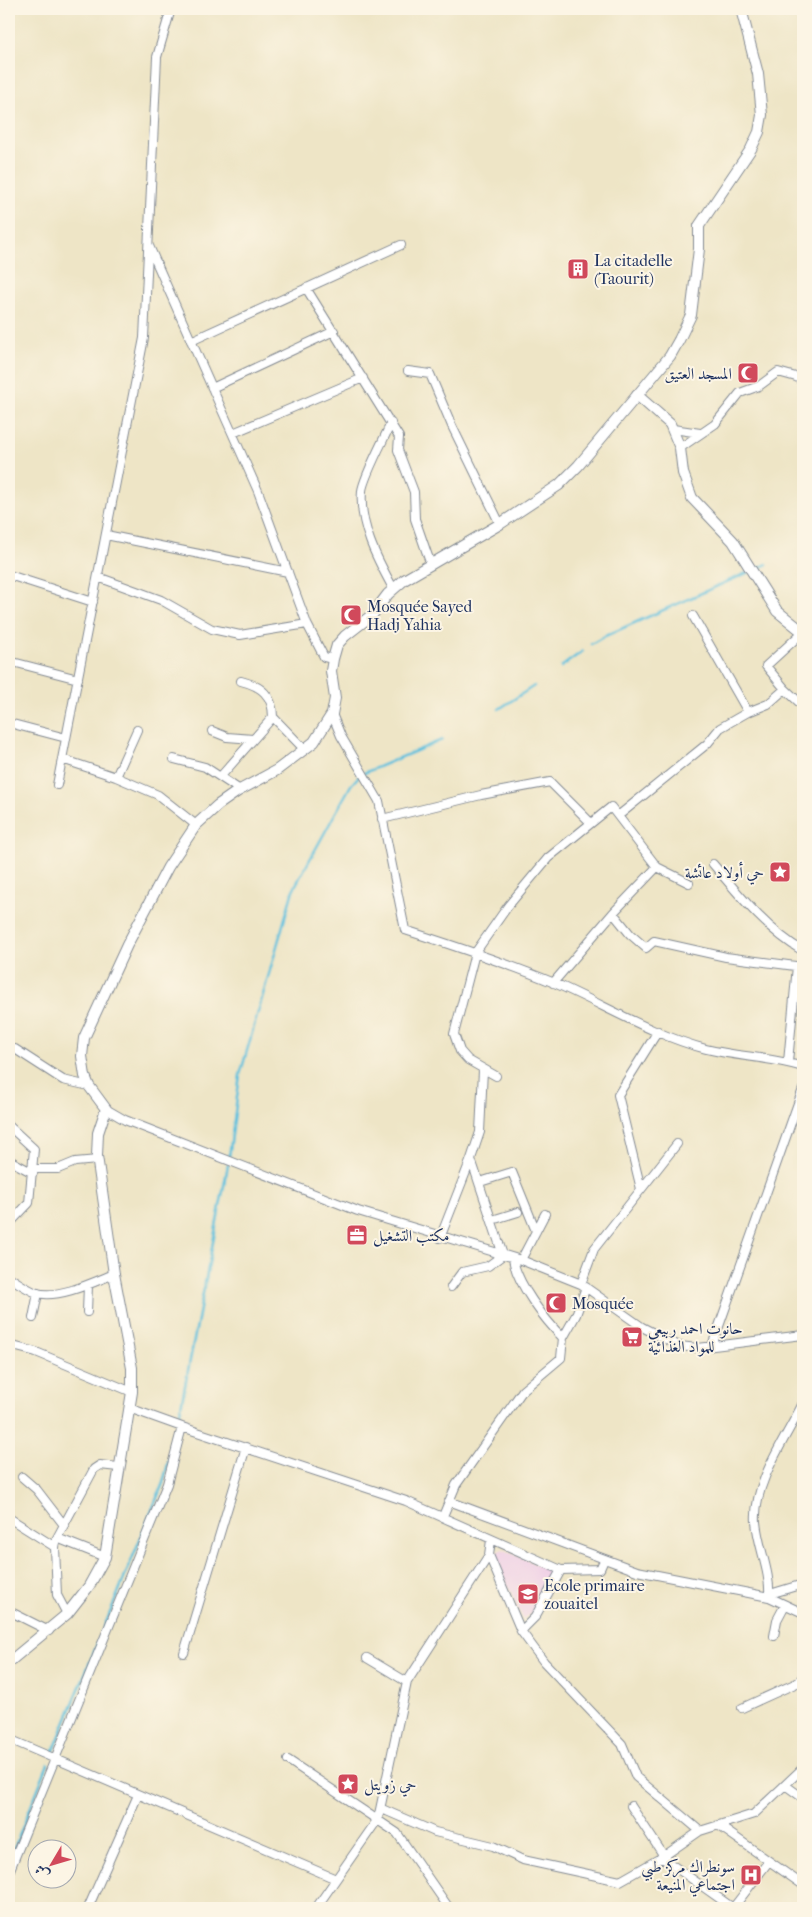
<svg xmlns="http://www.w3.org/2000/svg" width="812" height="1917" viewBox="0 0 812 1917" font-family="'IM FELL French Canon',Amiri,serif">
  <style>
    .built { fill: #efd0e6 }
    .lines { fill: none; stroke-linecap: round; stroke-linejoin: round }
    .stream { stroke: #60c1de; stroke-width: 2.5 }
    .minor-casing { stroke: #848a92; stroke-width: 10 }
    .tertiary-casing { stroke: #848a92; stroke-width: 12 }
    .minor { stroke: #fff; stroke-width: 8 }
    .tertiary { stroke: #fff; stroke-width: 10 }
    .labels { text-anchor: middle; stroke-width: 4; stroke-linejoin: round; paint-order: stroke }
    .poi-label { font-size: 16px; fill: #1b2f5e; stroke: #fcf5e5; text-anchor: start }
  </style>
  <rect width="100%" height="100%" fill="#fcf5e5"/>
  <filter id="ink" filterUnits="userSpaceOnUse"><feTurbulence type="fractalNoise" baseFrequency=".02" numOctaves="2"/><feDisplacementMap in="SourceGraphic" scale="10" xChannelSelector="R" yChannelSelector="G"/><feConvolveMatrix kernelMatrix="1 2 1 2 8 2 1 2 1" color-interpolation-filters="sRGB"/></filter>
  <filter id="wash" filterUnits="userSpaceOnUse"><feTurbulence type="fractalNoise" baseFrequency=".0096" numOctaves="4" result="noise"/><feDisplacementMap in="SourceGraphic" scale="20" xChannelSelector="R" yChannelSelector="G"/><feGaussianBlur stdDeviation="1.12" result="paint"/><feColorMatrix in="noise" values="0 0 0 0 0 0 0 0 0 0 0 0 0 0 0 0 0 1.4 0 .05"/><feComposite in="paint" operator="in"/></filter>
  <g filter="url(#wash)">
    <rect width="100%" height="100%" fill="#eee5c6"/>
    <path class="built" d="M502 1549 549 1570 554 1575 533 1613 523 1619 494 1555Z"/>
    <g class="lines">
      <path class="stream" d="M754 570 767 564
        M591 644 605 636 749 572
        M561 667 583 651
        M499 709 534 686
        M364 773 442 740
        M229 1157 240 1075 293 890 351 785 359 776
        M178 1422 228 1165
        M52 1755 163 1483 177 1429
        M9 1861 48 1764"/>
    </g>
  </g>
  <g filter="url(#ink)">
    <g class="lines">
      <g class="minor-casing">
        <path id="minor" d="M149 246 258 491 307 624 324 657 333 659
          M306 288 399 437 398 450 414 492 415 519 431 565
          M191 341 401 245
          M408 371 430 374 452 426 500 524
          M212 388 334 331
          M391 423C385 437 363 478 362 491 359 525 377 559 393 588
          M673 429 700 433
          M233 433 363 378
          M680 448 715 424 740 393 759 386 778 372 796 377 803 381
          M106 535 288 572
          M9 575 93 602
          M98 577 161 600 212 629 240 635 307 624
          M693 616 748 712
          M9 661 78 679
          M801 704 785 689 766 666 803 632
          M332 714 341 736 379 801 405 930C455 946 504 962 552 982 603 1004 652 1035 706 1049 738 1057 772 1057 803 1067
          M273 717 305 750
          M9 723 66 738
          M212 731 227 737 253 739
          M62 759 116 777 158 795 196 825
          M174 759 205 767 240 790
          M221 776 273 717C273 695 261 686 241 681
          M116 777 137 730
          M57 785 144 338 157 57 171 9
          M618 816 707 744 720 728 748 712 768 704 785 689
          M382 819 481 795 550 782 591 823
          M713 864C740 896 766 929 803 951
          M613 913 630 934 646 948 654 941 726 957 803 967
          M553 983 613 913 657 867
          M9 1051 15 1049 63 1080 89 1086
          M788 1062 797 966
          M496 1076 468 1060 460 1051 454 1034 475 953 508 906 548 858 611 807 657 867 689 883
          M106 1109 125 1120 358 1211 521 1260 581 1284 642 1327 679 1346 698 1348 803 1335
          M9 1126 34 1149 29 1203 9 1224
          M9 1160 33 1173
          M34 1169H58L75 1162 98 1160
          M480 1182 512 1172 536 1231
          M641 1189 618 1095 658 1031
          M492 1220 518 1212
          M440 1238 471 1159
          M513 1258C516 1283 545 1320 563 1338
          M521 1260 545 1214
          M9 1277C17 1282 28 1290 37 1293 59 1299 94 1282 114 1274
          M581 1284 594 1249 677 1144
          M451 1287 462 1272 488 1266 503 1255 471 1159 480 1132 483 1070
          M87 1312 88 1285
          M33 1318 38 1293
          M9 1345 36 1352 132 1392
          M712 1346 803 1089
          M129 1408 182 1427 406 1501 561 1570 600 1569 604 1560
          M22 1477 37 1490 64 1525
          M449 1501 637 1571 769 1597 803 1613
          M443 1516 456 1485 523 1390 561 1358 563 1338 576 1315 586 1287
          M9 1518 55 1547
          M57 1538 105 1557
          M489 1555 521 1631 544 1662 622 1744 636 1777 700 1831
          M770 1594 803 1584
          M769 1597C771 1573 758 1546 756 1522 753 1483 787 1437 803 1403
          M9 1611 49 1631
          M67 1614 57 1595 55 1547 57 1538 94 1469 100 1465 118 1467
          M521 1631 535 1617 561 1570
          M774 1636 777 1620 785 1605
          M184 1653 246 1447
          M367 1658 407 1682
          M742 1708 799 1682 803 1676
          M9 1739 336 1879
          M288 1760 397 1833 449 1908
          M785 1785 803 1798
          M631 1806 664 1856
          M382 1809 435 1832 493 1846 523 1860 620 1881 664 1856 700 1831 754 1814 803 1768
          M718 1825 803 1885
          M661 1857 733 1908
          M9 1872 167 1484 182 1427
          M88 1908 138 1795
          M316 1908 378 1819 407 1682 489 1555 491 1540
          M733 1908 769 1861"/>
      </g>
      <g class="tertiary-casing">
        <path id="tertiary" d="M637 395 670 424 680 448 683 473 692 498 733 541 777 611 803 632
          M9 1662 67 1614 89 1586 105 1557 132 1392V1368L114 1274 97 1156 98 1133 106 1109 89 1086 85 1076 82 1056 84 1038 127 945 168 867 196 825 218 805 238 791 277 770 314 742 332 714 335 698 331 671 333 659 337 645 345 636 372 615 388 594 404 580 500 524 559 485 578 466 670 356 679 340 691 315 699 249V226L751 149 759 132 762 115 758 74 741 9"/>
      </g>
      <use href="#minor" class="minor"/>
      <use href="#tertiary" class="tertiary"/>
    </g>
  </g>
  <defs>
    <g id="building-square" transform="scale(1.125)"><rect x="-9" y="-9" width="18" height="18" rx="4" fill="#d1495b" stroke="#fcf5e5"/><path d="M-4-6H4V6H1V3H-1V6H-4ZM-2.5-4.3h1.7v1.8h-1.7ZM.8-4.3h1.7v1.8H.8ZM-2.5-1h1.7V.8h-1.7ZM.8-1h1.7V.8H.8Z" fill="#fff"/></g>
    <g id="mosque-square" transform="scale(1.125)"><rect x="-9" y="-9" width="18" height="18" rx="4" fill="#d1495b" stroke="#fcf5e5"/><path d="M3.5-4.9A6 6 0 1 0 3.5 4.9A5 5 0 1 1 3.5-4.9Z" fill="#fff"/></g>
    <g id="sight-square" transform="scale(1.125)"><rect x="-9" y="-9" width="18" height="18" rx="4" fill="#d1495b" stroke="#fcf5e5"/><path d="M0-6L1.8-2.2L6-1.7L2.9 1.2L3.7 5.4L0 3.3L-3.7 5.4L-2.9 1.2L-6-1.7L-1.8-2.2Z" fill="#fff"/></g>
    <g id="office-square" transform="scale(1.125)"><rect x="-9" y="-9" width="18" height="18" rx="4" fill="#d1495b" stroke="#fcf5e5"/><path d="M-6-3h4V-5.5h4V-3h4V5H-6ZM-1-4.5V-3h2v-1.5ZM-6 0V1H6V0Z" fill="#fff"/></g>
    <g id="supermarket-square" transform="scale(1.125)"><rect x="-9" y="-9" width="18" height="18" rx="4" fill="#d1495b" stroke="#fcf5e5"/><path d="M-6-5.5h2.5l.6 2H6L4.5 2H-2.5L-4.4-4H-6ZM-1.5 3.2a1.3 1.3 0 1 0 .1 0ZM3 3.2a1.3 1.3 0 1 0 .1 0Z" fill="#fff"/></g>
    <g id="school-square" transform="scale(1.125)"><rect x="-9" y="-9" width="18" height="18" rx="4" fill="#d1495b" stroke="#fcf5e5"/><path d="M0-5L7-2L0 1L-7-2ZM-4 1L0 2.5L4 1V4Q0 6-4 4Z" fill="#fff"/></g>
    <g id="hospital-square" transform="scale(1.125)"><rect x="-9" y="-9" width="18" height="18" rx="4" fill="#d1495b" stroke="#fcf5e5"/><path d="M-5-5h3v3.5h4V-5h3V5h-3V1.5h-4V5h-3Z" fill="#fff"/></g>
  </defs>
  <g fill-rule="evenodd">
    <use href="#building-square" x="578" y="269"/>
    <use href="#mosque-square" x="748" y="373"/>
    <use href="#mosque-square" x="351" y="615"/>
    <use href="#sight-square" x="780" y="872"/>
    <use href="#office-square" x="357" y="1235"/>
    <use href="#mosque-square" x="556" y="1303"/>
    <use href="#supermarket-square" x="632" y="1337"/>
    <use href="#school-square" x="528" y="1594"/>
    <use href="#sight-square" x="348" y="1784"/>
    <use href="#hospital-square" x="751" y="1875"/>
  </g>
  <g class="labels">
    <g class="poi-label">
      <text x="594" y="266">La citadelle<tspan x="594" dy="18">(Taourit)</tspan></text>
      <text x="732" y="379" text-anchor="end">المسجد العتيق</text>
      <text x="367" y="612">Mosquée Sayed<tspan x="367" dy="18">Hadj Yahia</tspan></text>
      <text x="764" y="878" text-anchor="end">حي أولاد عائشة</text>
      <text x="373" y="1241">مكتب التشغيل</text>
      <text x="572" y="1309">Mosquée</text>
      <text x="648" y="1334">حانوت احمد ربيعي<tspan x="648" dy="18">للمواد الغذائية</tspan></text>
      <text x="544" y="1591">Ecole primaire<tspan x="544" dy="18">zouaitel</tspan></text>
      <text x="364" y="1790">حي زويتل</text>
      <text x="735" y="1872" text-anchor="end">سونطراك مركز طبي<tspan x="735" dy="18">اجتماعي المنيعة</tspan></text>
    </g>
  </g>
  <rect width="812" height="1917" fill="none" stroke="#fcf5e5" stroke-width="30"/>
  <g transform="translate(52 1864) rotate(232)"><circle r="24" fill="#fcf5e5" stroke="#a2a6af"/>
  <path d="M0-4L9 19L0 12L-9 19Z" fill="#d1495b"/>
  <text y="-8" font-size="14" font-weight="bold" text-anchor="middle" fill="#1b2f5e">ش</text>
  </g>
</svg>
